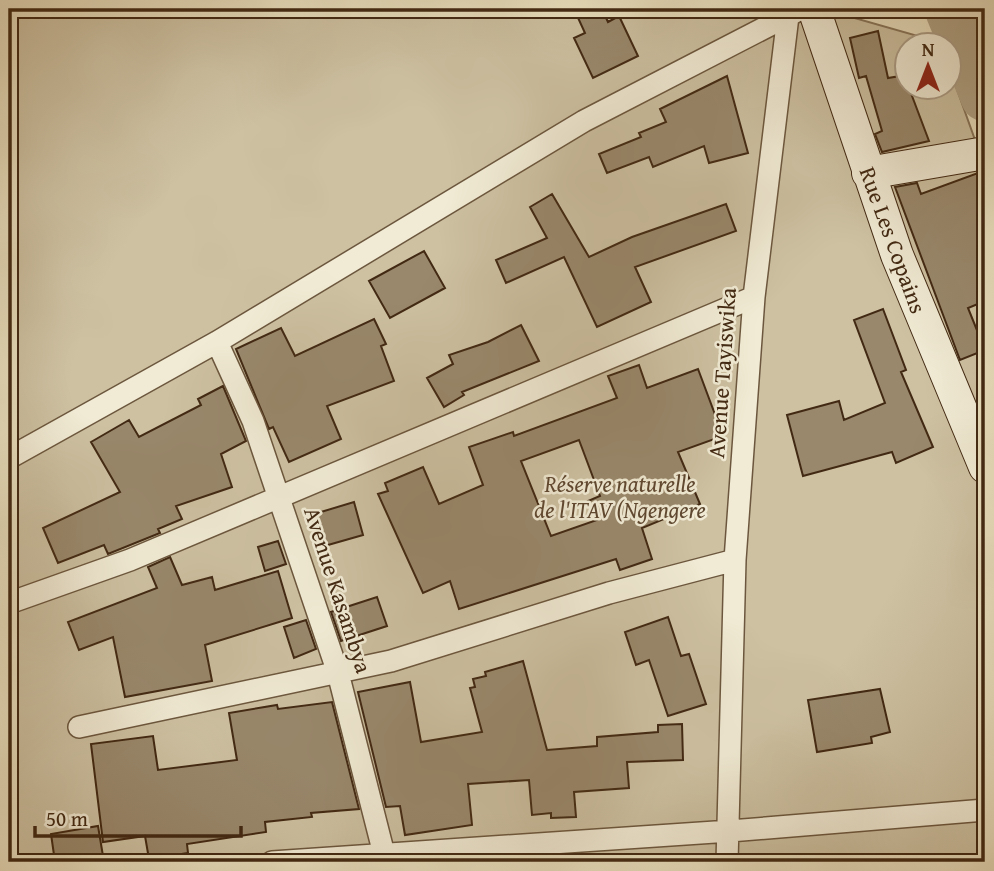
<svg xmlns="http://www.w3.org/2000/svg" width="994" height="871" viewBox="0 0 994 871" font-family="'Gentium Book Plus',serif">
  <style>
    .green { fill: #cdc1a2; stroke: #88755a; stroke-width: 2 }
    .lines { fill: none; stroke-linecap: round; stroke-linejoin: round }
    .river { stroke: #b0a285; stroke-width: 49 }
    .building { fill: #99886c; stroke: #422913; stroke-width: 2; fill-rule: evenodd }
    .street-casing { stroke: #6c573e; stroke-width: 24 }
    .secondary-casing { stroke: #422913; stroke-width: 34 }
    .street { stroke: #f1ebd5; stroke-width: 21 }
    .secondary { stroke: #f1ebd5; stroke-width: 32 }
    .labels { text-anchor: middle; stroke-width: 5; stroke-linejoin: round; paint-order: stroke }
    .street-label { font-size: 23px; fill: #422913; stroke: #f1ebd5 }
    .park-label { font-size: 23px; font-style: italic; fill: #5e4730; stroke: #f1ebd5 }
  </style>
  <rect width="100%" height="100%" fill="#e9e0bf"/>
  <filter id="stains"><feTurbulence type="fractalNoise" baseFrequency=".00286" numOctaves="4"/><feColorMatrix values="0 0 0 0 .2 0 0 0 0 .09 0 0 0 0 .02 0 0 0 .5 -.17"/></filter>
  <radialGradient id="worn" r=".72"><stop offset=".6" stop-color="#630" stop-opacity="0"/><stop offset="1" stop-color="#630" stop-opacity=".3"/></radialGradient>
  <path class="green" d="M9 9H823L939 42 941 45 906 46V88H948L949 67 985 168V862H9Z"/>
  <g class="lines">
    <path class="river" d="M949 9 985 97"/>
  </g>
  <path class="building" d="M574 9H602L608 22 619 16 638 56 593 78 574 38 585 33Z
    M878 31 888 78 906 75V88H909L929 141 882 152 875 134 882 131 866 76 859 78 850 38Z
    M727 76 748 153 709 163 704 146 653 167 649 157 607 173 599 154 641 137 639 133 666 122 660 109Z
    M978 173 985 190V301L968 308 985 350 960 360 895 187 917 183 921 194Z
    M552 194 589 257 632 237 726 204 736 231 635 267 651 302 597 327 564 257 506 283 496 260 547 238 530 207Z
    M424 251 445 288 390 318 369 281Z
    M883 309 906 370 901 372 933 447 896 463 892 452 803 476 787 415 839 401 844 420 885 403 854 320Z
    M374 319 386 344 381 346 394 381 327 406 341 439 289 462 273 427 269 429 236 349 281 328 295 356Z
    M521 325 539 361 462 392 464 395 444 407 427 378 453 364 449 355 488 342Z
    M639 365 647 388 698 369 723 436 678 452 700 504 642 528 652 559 620 570 616 559 459 609 450 581 423 593 378 494 388 491 385 483 423 467 439 504 483 485 469 447 513 432 514 436 617 398 608 376ZM579 440 600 496 588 501 597 520 551 536 521 461Z
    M223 386 246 441 221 454 232 487 176 506 182 519 158 529 160 533 108 554 104 545 58 563 43 528 120 492 91 442 129 420 139 437 201 405 198 399Z
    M354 502 363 535 321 547 311 515Z
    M278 541 286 564 265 571 258 547Z
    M170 557 182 585 212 577 215 590 278 571 292 618 205 645 212 681 125 697 113 637 79 650 68 622 157 588 148 567Z
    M377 597 387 626 341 641 331 612Z
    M668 617 681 656 689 654 706 704 668 716 649 660 636 665 625 632Z
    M306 620 316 649 294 658 284 627Z
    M523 661 547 750 597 746V737L658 732V725L682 724 683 760 627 762 629 788 574 792 576 817 551 818V813L532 815 529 780 468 784 472 825 405 835 400 806 386 807 358 692 410 682 421 742 482 732 470 688 475 687 473 679 486 676 485 672Z
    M880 689 890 732 871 737 872 743 817 752 808 700Z
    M332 702 359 809 311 813 312 817 265 822 266 832 187 844 188 853 149 859 145 836 103 842 91 744 153 736 158 770 237 760 229 713 277 705 278 709Z
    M98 826 104 862H55L51 834Z"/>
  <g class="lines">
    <g class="street-casing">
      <path id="street" d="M217 342 253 421 338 673 386 862
        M9 458 217 342 584 121 801 9
        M9 603 130 560 754 297
        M79 727 391 661 609 593 735 560
        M272 862 730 831 985 810
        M727 862 735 560 754 297 788 16"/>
    </g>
    <g class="secondary-casing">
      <path id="secondary" d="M814 9 897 255 985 467
        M868 173 985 153"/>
    </g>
    <use href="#street" class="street"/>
    <use href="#secondary" class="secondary"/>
  </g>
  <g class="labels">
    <g class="street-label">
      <text transform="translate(893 240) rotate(70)" y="8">Rue Les Copains</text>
      <text transform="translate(722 373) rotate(-86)" y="8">Avenue Tayiswika</text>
      <text transform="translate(338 590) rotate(72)" y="8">Avenue Kasambya</text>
    </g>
    <g class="park-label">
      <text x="620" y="492">Réserve naturelle<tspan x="620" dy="26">de l'ITAV (Ngengere</tspan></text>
    </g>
  </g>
  <rect width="994" height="871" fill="none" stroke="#e9e0bf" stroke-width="35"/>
  <rect x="10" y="10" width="973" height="850" fill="none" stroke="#422913" stroke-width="3.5"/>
  <rect x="18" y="18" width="959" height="836" fill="none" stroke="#422913" stroke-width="2"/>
  <g transform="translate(928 66)"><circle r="33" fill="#f1ebd5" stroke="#ab9d87" stroke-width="2"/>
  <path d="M0-5L12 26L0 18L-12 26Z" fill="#8f2418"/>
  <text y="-10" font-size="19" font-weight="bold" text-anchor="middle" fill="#422913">N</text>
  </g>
  <path d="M35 826v10h206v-10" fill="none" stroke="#422913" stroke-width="3.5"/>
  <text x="46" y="826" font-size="21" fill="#422913" stroke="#f1ebd5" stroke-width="5" paint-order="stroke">50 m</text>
  <rect width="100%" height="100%" filter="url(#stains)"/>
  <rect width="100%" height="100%" fill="url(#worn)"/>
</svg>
